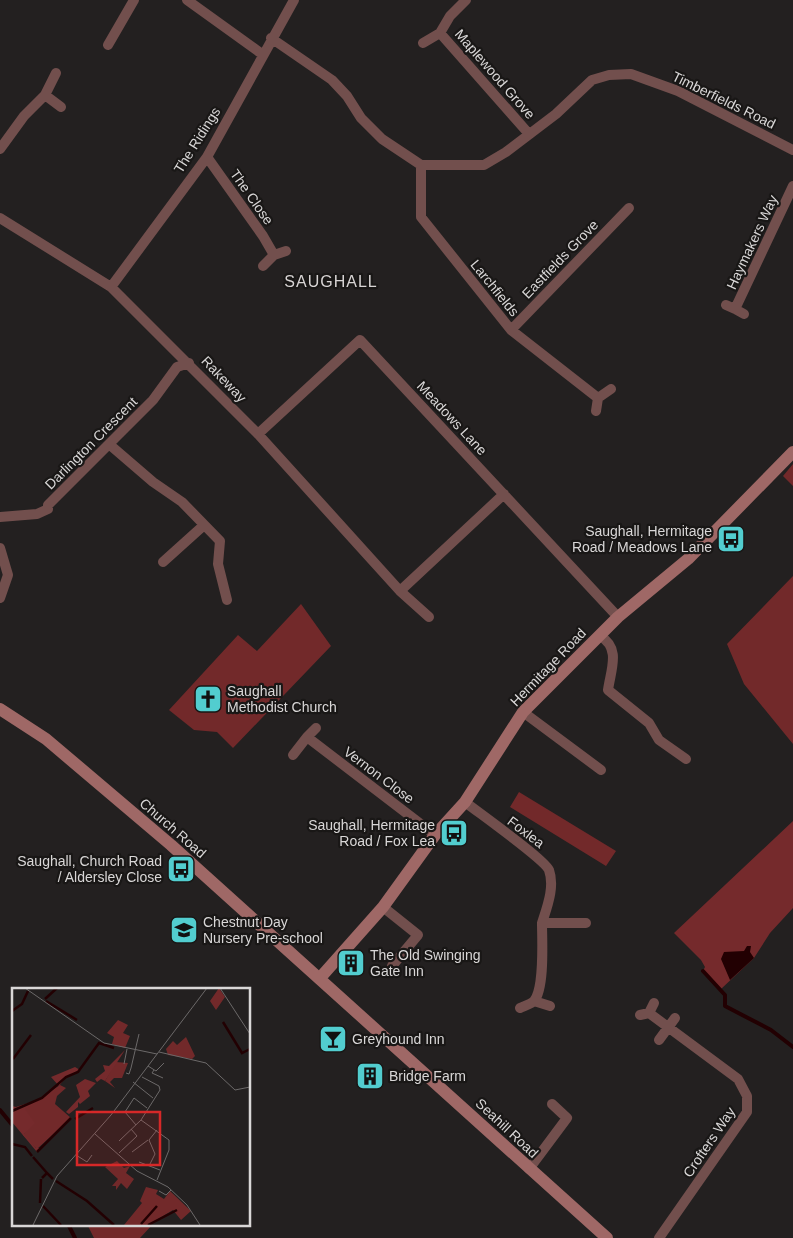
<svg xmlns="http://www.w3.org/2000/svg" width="793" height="1238" viewBox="0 0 793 1238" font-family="Arial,sans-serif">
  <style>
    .green { fill: #72292a }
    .forest { fill: #752a2c }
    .water { fill: #220002 }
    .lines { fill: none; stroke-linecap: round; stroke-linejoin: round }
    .stream { stroke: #220002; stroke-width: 4 }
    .street { stroke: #724f4d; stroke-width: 10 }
    .secondary { stroke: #9f6866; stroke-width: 12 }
    .labels { text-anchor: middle; stroke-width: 4.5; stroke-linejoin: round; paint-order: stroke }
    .street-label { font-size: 14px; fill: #d9d7d7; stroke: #191716 }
    .poi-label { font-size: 14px; fill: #d9d7d7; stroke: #191716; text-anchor: start }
    .quarter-label { font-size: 16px; letter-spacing: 1px; fill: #d8d4d4; stroke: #191716 }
    .inset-river { fill: none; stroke: #220002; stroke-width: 2.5 }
    .inset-road { fill: none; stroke: #6c6969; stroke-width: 1 }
    .view { fill: #d62828; fill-opacity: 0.15; stroke: #d62828; stroke-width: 2.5 }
    .inset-edge { fill: none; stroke: #d9d7d7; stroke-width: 2.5 }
  </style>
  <rect width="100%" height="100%" fill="#232020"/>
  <path class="green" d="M793 464V486L783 476Z
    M793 576V744L744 684 727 644Z
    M301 604 331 646 233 748 217 732 194 730 169 710 238 635 257 651Z
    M519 792 616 851 606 866 510 807Z
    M87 1224H153L140 1238H94Z"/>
  <path class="forest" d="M793 821V908L770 933 754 958 721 989 703 971 705 967 701 960 674 933Z"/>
  <path class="water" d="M747 946H751L750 952 754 958 730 980 721 959 724 952 744 951Z"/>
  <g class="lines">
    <path class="stream" d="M703 971 725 995V1006L771 1030 793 1047
      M0 1110 14 1127
      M68 1224 75 1238"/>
    <path class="street" d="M187 0 262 54
      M466 0 450 16 440 33 529 134
      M271 38 332 80 347 96 361 118 382 139 421 165H484L506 152 556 114 592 80 609 75 631 74 678 91 793 150
      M423 43 440 33
      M108 45 134 0
      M45 95 61 107
      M0 149 24 116 45 95 56 73
      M207 157 263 236 274 255 286 251
      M421 165V217L511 330 598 398 596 411
      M0 218 111 287 258 434 400 591 429 617
      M263 266 274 255
      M111 287 207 157 294 0
      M726 305 735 309
      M744 314 735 309 793 186
      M511 330 629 208
      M598 398 611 389
      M258 434 360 340 618 617
      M110 445 153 482 182 502 220 541 218 564 227 600
      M0 517 37 514 48 509V505L153 400 177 367 189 363
      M0 548 8 575 0 598
      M163 562 203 526
      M400 591 504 494
      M600 636C621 648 611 669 608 690L649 723 659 740 686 759
      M523 712 601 770
      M307 737 316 728
      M293 755 307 737 435 835
      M465 802C479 813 544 859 549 870 555 887 547 907 542 923H586
      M383 907 418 935 392 966
      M534 1001 550 1006
      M520 1008C524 1006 531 1004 534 1001 545 988 542 940 542 923
      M649 1013 654 1003
      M640 1015 649 1013 738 1079 747 1096V1112L659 1238
      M659 1040 675 1018
      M529 1169 567 1118 552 1104"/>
    <path class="secondary" d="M0 709 46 739 171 845 607 1238
      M320 978 383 907 435 835 465 802 523 712 618 617 688 559 793 452"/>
  </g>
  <defs>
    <g id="bus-square" transform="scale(1.4375)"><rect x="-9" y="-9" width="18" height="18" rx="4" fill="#52cdcf" stroke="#191716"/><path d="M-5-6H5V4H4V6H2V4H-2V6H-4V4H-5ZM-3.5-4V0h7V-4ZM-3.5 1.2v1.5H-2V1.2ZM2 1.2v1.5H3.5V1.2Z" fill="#111"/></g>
    <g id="church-square" transform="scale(1.4375)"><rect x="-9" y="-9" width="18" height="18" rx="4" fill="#52cdcf" stroke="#191716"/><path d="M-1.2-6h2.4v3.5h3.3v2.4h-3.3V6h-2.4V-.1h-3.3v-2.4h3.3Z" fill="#111"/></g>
    <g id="school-square" transform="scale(1.4375)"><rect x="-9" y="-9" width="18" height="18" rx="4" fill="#52cdcf" stroke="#191716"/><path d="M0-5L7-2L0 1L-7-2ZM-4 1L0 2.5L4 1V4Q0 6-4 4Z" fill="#111"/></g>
    <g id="building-square" transform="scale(1.4375)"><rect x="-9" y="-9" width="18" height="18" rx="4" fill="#52cdcf" stroke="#191716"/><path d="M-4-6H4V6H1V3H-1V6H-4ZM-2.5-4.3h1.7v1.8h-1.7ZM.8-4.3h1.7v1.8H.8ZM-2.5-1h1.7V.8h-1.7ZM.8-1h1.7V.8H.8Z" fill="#111"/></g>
    <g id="bar-square" transform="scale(1.4375)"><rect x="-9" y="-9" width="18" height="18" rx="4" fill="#52cdcf" stroke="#191716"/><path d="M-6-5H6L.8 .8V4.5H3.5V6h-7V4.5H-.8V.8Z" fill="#111"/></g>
  </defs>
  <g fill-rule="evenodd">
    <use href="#bus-square" x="731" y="539"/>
    <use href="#church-square" x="208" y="699"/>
    <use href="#bus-square" x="454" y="833"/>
    <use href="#bus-square" x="181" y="869"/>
    <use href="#school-square" x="184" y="930"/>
    <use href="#building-square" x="351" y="963"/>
    <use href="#bar-square" x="333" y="1039"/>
    <use href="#building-square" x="370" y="1076"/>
  </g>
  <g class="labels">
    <g class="street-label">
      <text transform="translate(495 74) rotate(49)" y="5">Maplewood Grove</text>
      <text transform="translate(724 100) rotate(26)" y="5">Timberfields Road</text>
      <text transform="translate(197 140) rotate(-58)" y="5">The Ridings</text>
      <text transform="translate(252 197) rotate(55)" y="5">The Close</text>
      <text transform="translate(752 242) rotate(-65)" y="5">Haymakers Way</text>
      <text transform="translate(560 259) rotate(-46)" y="5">Eastfields Grove</text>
      <text transform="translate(495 288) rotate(51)" y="5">Larchfields</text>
      <text transform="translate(224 379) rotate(46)" y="5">Rakeway</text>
      <text transform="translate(452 418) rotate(47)" y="5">Meadows Lane</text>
      <text transform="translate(91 443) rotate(-45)" y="5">Darlington Crescent</text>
      <text transform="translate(548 667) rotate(-46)" y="5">Hermitage Road</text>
      <text transform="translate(379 775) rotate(37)" y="5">Vernon Close</text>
      <text transform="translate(173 828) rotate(41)" y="5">Church Road</text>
      <text transform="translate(526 832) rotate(37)" y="5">Foxlea</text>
      <text transform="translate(507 1128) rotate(43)" y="5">Seahill Road</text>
      <text transform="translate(709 1142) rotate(-56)" y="5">Crofters Way</text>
    </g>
    <g class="poi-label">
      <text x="712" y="536" text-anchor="end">Saughall, Hermitage<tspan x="712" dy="16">Road / Meadows Lane</tspan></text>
      <text x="227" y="696">Saughall<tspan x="227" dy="16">Methodist Church</tspan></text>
      <text x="435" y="830" text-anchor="end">Saughall, Hermitage<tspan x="435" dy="16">Road / Fox Lea</tspan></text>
      <text x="162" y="866" text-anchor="end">Saughall, Church Road<tspan x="162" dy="16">/ Aldersley Close</tspan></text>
      <text x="203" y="927">Chestnut Day<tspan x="203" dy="16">Nursery Pre-school</tspan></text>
      <text x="370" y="960">The Old Swinging<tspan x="370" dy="16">Gate Inn</tspan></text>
      <text x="352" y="1044">Greyhound Inn</text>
      <text x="389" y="1081">Bridge Farm</text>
    </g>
    <g class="quarter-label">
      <text x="331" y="287">SAUGHALL</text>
    </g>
  </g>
  <g transform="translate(12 988)">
    <rect width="238" height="238" fill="#232020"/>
    <path d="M207 0 213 9 204 22 198 13ZM106 32 116 37 111 45 118 48 113 60 100 56 102 49 95 45ZM174 49 183 68 180 71 156 67 154 61 161 53 165 57ZM104 74 116 75 110 90H102L98 94 103 100 93 93ZM48 97 54 100 45 108 43 116 59 130 25 161 11 147 15 142 12 121ZM105 173 112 180 118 178 114 185 122 191 115 201 109 195 104 202V198H100L106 191 93 179ZM134 199 146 202 144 206 152 211 158 203 179 223 169 232 161 222 136 237H112L130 215 128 213Z" fill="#72292a"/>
    <path d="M113 62 93 93 89 91 85 94 83 91 93 83 91 77 97 78ZM63 79 68 82 54 89 47 98 39 89ZM73 91 84 95 76 103 78 108 68 116 66 114V119L57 126 54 124 68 109 64 97ZM34 109 13 121 23 135 12 146 24 160H28L25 164 0 134V118L4 119Z" fill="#752a2c"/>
    <path class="inset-river" d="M33 11 45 0M34 13 65 32M0 23 10 16 16 3M211 34 230 65 238 61M1 71 19 47M0 123 30 110 54 89 66 84 87 55 102 60M63 131 81 120M0 156 13 159 20 168M25 164 59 130M21 169 35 185M30 190 35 185 41 191M44 193 75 213 102 237M28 215 29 191M31 218 49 237M129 236 145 218M136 237 165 222"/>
    <path class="inset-road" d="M13 0 92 55 145 66M208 0 238 46M147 64 194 75 223 102 238 99M112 76 115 61M136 78 144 83 152 75M142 82 140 85 151 90M114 85 117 86 119 80 127 46M121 94 141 110M113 124 122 110 135 120M113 124 124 137M129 132 157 152V162L145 192M83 146 125 183 156 199 175 217 188 237M107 153 129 132 148 102 147 98 130 89M120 164 136 152M107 165 125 148 119 141M64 167 75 174 80 167M127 174 148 182M137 178 143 166 137 152 145 142M147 203 154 207 159 202M21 237 45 188 99 127 195 0"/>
    <path class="view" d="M65 124H148V177H65Z"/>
    <rect width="238" height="238" class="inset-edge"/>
  </g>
</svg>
